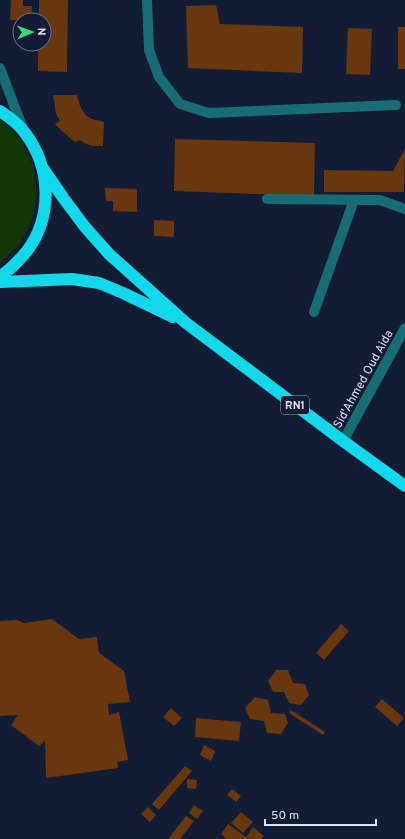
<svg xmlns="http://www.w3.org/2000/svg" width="405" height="839" viewBox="0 0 405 839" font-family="Overpass,sans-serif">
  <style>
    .green { fill: #113706 }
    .building { fill: #69370d }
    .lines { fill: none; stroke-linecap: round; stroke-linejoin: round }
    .minor { stroke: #186d75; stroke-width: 10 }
    .highway { stroke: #11d8ea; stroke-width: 12 }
    .labels { text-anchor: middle; stroke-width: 3; stroke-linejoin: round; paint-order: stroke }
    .shield { fill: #121c34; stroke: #9fa7ba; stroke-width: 1 }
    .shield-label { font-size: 11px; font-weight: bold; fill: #dbe3f4 }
    .street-label { font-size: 12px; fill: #dbe3f4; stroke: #121c34 }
  </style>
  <rect width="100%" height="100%" fill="#121c34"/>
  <path class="green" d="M0 119 21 140 33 165 37 193 32 220 19 245 0 263Z"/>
  <path class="building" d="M11 0H23V6H32L31 20H10Z
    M39 0H68L67 72 38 71V44H44V20H39Z
    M216 5 220 24 303 27 302 73 188 68 186 6Z
    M398 27H405V69H398Z
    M348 28 372 29 370 75 346 74Z
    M53 95H77L80 106 86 116 92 119 104 122 103 146H93L86 144 80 140 75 142 70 138 61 130 55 124 60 121 56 114 54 101Z
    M175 139 315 143 314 196 174 191Z
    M405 149 404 192H324V170L393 171Z
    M105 188 137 189V212L113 211V201H106Z
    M154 220 174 221V237L154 236Z
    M52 619 79 639 97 637 99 653 124 671 130 702 108 704 109 715 119 712 128 760 117 762 118 768 46 778 45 741 39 746 11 725 18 715 0 716V621L17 620 24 623Z
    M341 624 349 631 324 660 316 653Z
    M276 670H288L293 683 305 684 309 695 301 705 289 703 284 692H273L268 681Z
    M255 697 268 700 271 713 285 714 288 723 281 734 267 733 264 721 250 719 245 708Z
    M382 699 404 718 397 726 375 707Z
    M171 708 182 718 174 726 163 717Z
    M291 710 325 732 323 735 289 713Z
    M196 718 241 722 239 741 195 737Z
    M204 745 215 751 211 761 200 755Z
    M185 766 192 771 159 810 152 804Z
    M187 779 197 780 196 789 187 788Z
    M232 789 241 796 236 802 227 795Z
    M194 805 203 811 197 819 189 813Z
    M148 807 156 815 150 822 141 814Z
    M241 812 253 822 243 833 231 823Z
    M186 816 194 821 180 839H168Z
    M228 824 246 837 253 827 264 836 261 839H227L221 834Z"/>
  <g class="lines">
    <path class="minor" d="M147 0 149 50 159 77 180 104 209 113 396 105
      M0 68 23 129
      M267 199 380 200 405 209
      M314 312 354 200
      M343 441 405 328"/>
    <path class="highway" d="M0 111C9 117 19 124 25 133 51 167 53 216 27 251 19 260 11 270 0 276
      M42 167 64 199 85 227 109 254 186 323 343 441 405 486
      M0 282 72 279 99 283 123 293 173 317"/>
  </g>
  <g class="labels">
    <rect class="shield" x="281" y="396" width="28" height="18" rx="3"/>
    <g class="shield-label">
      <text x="295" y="409">RN1</text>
    </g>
    <g class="street-label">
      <text transform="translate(363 379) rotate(-61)" y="4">Sid'Ahmed Oud Aida</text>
    </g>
  </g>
  <g transform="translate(32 32) rotate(88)"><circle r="19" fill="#121c34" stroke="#626c81"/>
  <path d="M0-3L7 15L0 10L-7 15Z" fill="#3fd77d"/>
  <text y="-6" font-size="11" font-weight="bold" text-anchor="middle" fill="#dbe3f4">N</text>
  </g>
  <path d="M265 819v6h111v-6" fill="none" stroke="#dbe3f4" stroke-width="2"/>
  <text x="271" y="819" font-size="12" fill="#dbe3f4" stroke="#121c34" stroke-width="3" paint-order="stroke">50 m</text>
</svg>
